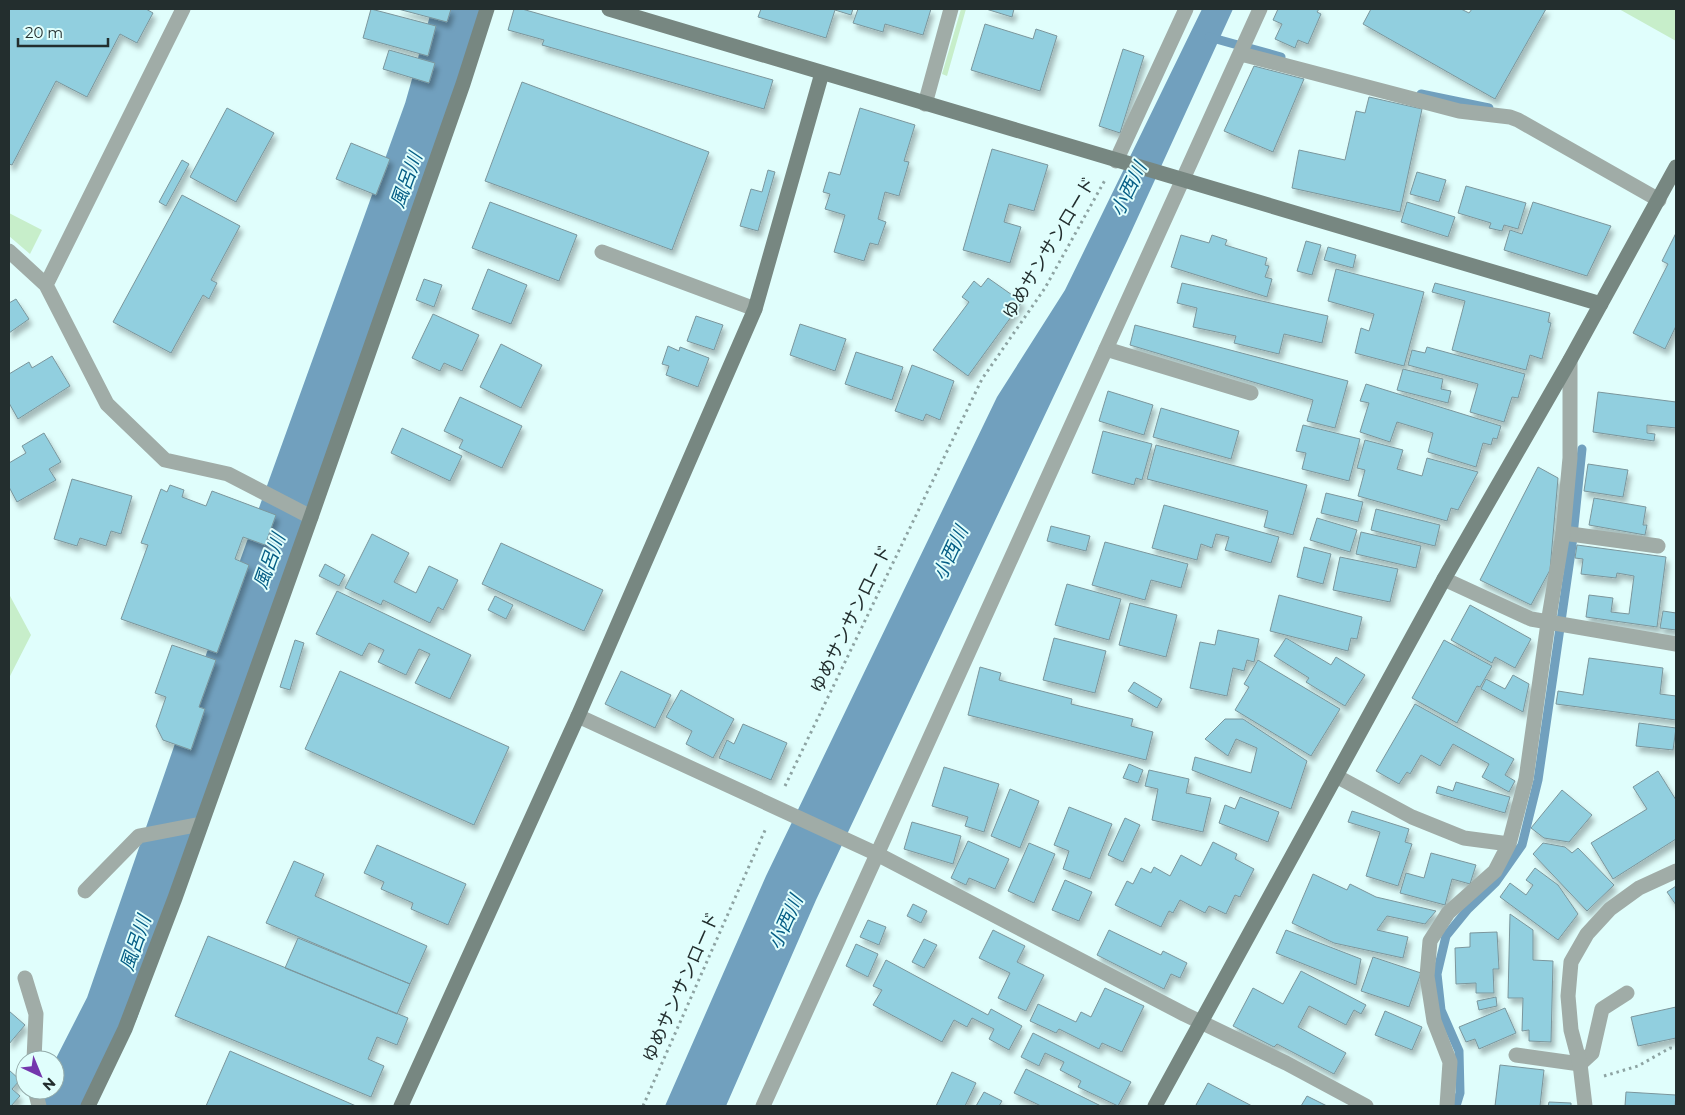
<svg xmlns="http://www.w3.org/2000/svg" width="1685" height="1115" viewBox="0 0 1685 1115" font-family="Montserrat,'Noto Sans JP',sans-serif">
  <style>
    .green { fill: #c7eeca }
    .water { fill: #71a0be }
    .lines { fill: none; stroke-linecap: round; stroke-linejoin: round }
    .stream { stroke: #71a0be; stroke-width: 9 }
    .river { stroke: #71a0be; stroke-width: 54 }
    .building { fill: #91cfdf; stroke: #7b969c; filter: url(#shadow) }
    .path { stroke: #8da3a2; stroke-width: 3; stroke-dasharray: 2.5 4; stroke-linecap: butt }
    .lane { stroke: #a0aca7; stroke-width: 15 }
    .street { stroke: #a0aca7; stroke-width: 15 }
    .secondary { stroke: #778781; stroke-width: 15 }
    .labels { text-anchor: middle; stroke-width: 4; stroke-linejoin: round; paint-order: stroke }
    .street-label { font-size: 18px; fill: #232e2e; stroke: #e0fefc }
    .water-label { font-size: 19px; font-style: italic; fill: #045d85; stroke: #e0fefc }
  </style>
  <defs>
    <filter id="shadow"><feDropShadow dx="3" dy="5.5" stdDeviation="2.5" flood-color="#0004"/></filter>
  </defs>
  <rect width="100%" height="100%" fill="#e0fefc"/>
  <path class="green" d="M961 9H966L947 76 942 74Z
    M1619 9H1676V41Z
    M9 213 42 230 30 254 9 236Z
    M9 594 31 635 9 678Z"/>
  <path class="water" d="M1202 9H1233L1127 241 816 900 726 1106H665L766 876 997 397 1065 290Z"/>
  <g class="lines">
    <path class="stream" d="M1209 37 1281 57
      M1421 94 1489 108
      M1456 1106 1460 1093 1459 1051 1441 1010 1437 974 1446 936 1468 909 1496 882 1522 845 1538 780 1572 545 1582 449"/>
    <path class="river" d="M62 1106 112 1008 227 676 431 111 460 9"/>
  </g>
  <path class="building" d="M9 9H146L153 13 137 43 120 34 87 97 56 81 12 165 9 164Z
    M371 9 436 26 428 56 363 38Z
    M398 9H451L447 22Z
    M514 9H522L773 80 764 109 542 45 544 40 508 30Z
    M761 9H853L851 15 835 10 826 38 758 17Z
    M858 9H931L923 35 885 24 883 32 853 23Z
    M986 9H1014L1012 17Z
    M1278 9H1319L1317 12 1321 14 1308 44 1298 40 1295 48 1275 39 1282 24 1273 20Z
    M1371 9H1461L1469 13 1472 9H1546L1495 99 1363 24Z
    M985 24 1033 39 1036 29 1057 36 1040 91 971 70Z
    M1123 49 1144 56 1120 133 1099 126Z
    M389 50 435 63 429 83 383 69Z
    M1254 66 1304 79 1273 152 1224 131Z
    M522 82 709 152 672 250 485 181Z
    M1369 97 1422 109 1400 212 1292 188 1299 150 1345 160 1356 111 1365 113Z
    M227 108 274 133 236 202 190 177Z
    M860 108 915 125 904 161 909 162 899 196 885 192 878 219 886 222 878 245 870 243 864 261 834 252 845 215 825 209 830 194 823 192 829 172 840 175Z
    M351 143 390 159 376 195 336 179Z
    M992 149 1048 165 1034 211 1009 204 1004 222 1021 227 1010 263 963 250Z
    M182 160 189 164 166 206 159 202Z
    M768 170 775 172 758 231 740 226 751 189 762 192Z
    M1417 172 1446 180 1439 202 1410 194Z
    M1466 186 1526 203 1518 229 1504 225 1502 231 1489 228 1491 223 1458 213Z
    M182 195 240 226 211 280 217 283 209 299 203 295 171 353 113 322Z
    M490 202 577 235 559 281 472 248Z
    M1407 202 1455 217 1448 237 1401 222Z
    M1533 202 1611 226 1587 276 1504 250 1510 230 1522 234Z
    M1676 233V326L1665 349 1633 333 1668 264 1662 261Z
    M1181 235 1209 243 1212 235 1227 240 1225 245 1267 258 1265 265 1269 266 1265 277 1272 279 1267 297 1171 267Z
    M1306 241 1321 245 1312 275 1297 271Z
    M1328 247 1356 255 1353 268 1324 260Z
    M488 269 527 285 511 324 472 309Z
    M1336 269 1424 292 1404 366 1355 353 1361 328 1369 331 1374 314 1328 301Z
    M988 278 1022 302 968 376 933 350 969 302 962 297 974 281 981 287Z
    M424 279 442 285 434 307 416 300Z
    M1182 283 1328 316 1322 343 1284 334 1279 354 1234 343 1236 336 1193 327 1197 308 1177 303Z
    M1435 283 1550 313 1548 322 1551 323 1542 359 1530 355 1526 370 1452 350 1465 301 1432 292Z
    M16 299 29 319 9 333V303Z
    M433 314 479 335 462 371 444 363 440 371 412 358Z
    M696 316 723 325 714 350 687 341Z
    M800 324 846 339 835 371 790 355Z
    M1135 325 1348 381 1335 428 1307 421 1313 400 1130 345Z
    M501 344 542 365 521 408 480 387Z
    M668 346 679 351 680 347 709 358 698 387 666 375 669 366 662 364Z
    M1427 347 1525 374 1518 398 1512 397 1504 422 1470 412 1478 384 1408 365 1412 350 1425 353Z
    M856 352 903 367 892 400 845 384Z
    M52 356 70 386 18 419 9 403V374L29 362 32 368Z
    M912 365 954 381 940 420 926 414 923 421 895 411Z
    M1403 369 1443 379 1441 389 1451 391 1448 403 1397 390Z
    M1366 384 1501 426 1497 439 1493 438 1491 445 1483 443 1476 467 1428 452 1433 433 1397 422 1390 442 1360 432 1369 403 1360 401Z
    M1108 391 1153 405 1144 435 1099 421Z
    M1598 392 1676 402V428L1647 425V433L1655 434 1654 441 1593 432Z
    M460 397 522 426 502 468 459 448 463 440 444 431Z
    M1161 408 1239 431 1231 459 1153 437Z
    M1303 425 1360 439 1349 481 1302 469 1306 453 1296 451Z
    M402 428 462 456 450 481 391 453Z
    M1103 431 1152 444 1142 480 1136 478 1134 485 1092 473Z
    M44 433 61 462 49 469 56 480 17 502 9 487V463L26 453 22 446Z
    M1365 440 1403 450 1397 469 1422 476 1427 458 1478 472 1458 510 1451 508 1447 521 1358 496 1365 470 1357 468Z
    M1156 445 1307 485 1293 535 1264 527 1268 511 1147 479Z
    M1588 464 1628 470 1623 497 1584 491Z
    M1538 467 1558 478 1550 570 1531 605 1480 580Z
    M72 479 132 496 121 534 111 531 106 546 80 538 77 546 54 539Z
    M170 485 184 490 182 497 206 506 212 491 276 515 265 545 243 537 235 559 249 565 217 653 121 619 148 545 141 543 161 489 167 492Z
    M1326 493 1363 502 1358 522 1321 513Z
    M1594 498 1646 507 1643 525H1647L1645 535 1589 525Z
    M1164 505 1279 537 1271 563 1225 550 1229 537 1216 534 1212 548 1201 544 1197 560 1152 548Z
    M1376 509 1440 525 1435 546 1371 530Z
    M1317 518 1357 530 1350 552 1310 540Z
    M1051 526 1090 536 1086 551 1047 541Z
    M1361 532 1421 546 1416 568 1356 554Z
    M372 534 409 553 394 582 416 593 429 566 458 580 443 610 438 607 430 623 383 600 381 605 345 588Z
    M1105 542 1188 564 1181 588 1151 580 1145 600 1092 585Z
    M501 543 603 590 584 631 482 584Z
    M1577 545 1666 557 1657 627 1586 617 1589 595 1613 598 1611 612 1629 614 1634 576 1617 573 1616 578 1581 574 1583 559 1575 558Z
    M1304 547 1331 554 1323 584 1297 577Z
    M1340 557 1398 569 1390 602 1333 590Z
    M325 564 345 575 339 586 319 576Z
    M1067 584 1121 599 1109 640 1055 625Z
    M337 591 471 655 450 699 415 683 430 654 419 649 406 675 378 662 384 650 369 643 362 656 316 634Z
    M1279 595 1362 617 1357 639 1351 638 1348 651 1270 631Z
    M495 596 513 605 506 619 488 610Z
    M1130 603 1177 615 1166 657 1119 645Z
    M1470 605 1531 639 1515 668 1495 657 1492 663 1451 640Z
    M1663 611 1676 613V630L1660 628Z
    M1218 630 1259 639 1254 662 1247 660 1244 671 1233 668 1227 696 1190 688 1200 642 1215 645Z
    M1054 638 1106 651 1095 693 1043 680Z
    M1286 638 1331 665 1336 657 1365 675 1345 706 1306 682 1309 678 1274 656Z
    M295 640 304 643 290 690 280 687Z
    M1444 640 1492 666 1480 687 1477 686 1457 723 1412 698Z
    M172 645 216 660 199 707 205 709 191 750 163 740 156 726 166 697 155 693Z
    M1589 658 1663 668 1660 694 1676 696V720L1556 704 1558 691 1583 695Z
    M1258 660 1340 709 1311 756 1235 710 1249 687 1244 684Z
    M980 667 1001 673 999 680 1072 699 1071 704 1133 719 1131 726 1153 732 1146 760 968 715Z
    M340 671 509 747 474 825 305 749Z
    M621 671 671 695 655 728 605 704Z
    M1513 675 1529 684 1523 712 1481 689 1486 679 1505 689Z
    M1134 682 1162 699 1157 708 1128 691Z
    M681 690 734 719 713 758 686 744 692 731 666 717Z
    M1415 704 1514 759 1505 775 1515 781 1509 792 1482 777 1489 764 1453 744 1440 766 1421 755 1410 774 1407 772 1399 784 1376 771Z
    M1225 719H1243L1307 761 1291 809 1192 770 1195 757 1251 773 1257 748 1236 739 1228 756 1205 739Z
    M1639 723 1676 728 1673 750 1636 746Z
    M743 724 787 743 771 780 719 758 727 740 734 744Z
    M1129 764 1143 770 1138 783 1123 778Z
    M944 767 999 784 984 832 965 826 968 817 932 806Z
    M1149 770 1189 779 1186 793 1211 798 1203 832 1152 820 1158 789 1145 786Z
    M1658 771 1676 800V839L1613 879 1591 843 1647 809 1633 787Z
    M1456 782 1510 797 1505 813 1436 793 1438 786 1453 791Z
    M1010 789 1039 801 1020 848 991 836Z
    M1562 790 1592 815 1569 842 1544 838 1531 828Z
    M1240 797 1279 812 1268 842 1219 823 1225 805 1235 809Z
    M1069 807 1112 824 1090 879 1063 869 1069 851 1054 845Z
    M1352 811 1409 829 1405 842 1412 844 1398 886 1366 876 1380 832 1348 822Z
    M1125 818 1140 825 1123 862 1108 855Z
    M912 822 961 836 953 864 904 849Z
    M968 841 1009 859 995 889 969 878 966 885 951 878Z
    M1213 842 1237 854 1235 859 1254 869 1240 897 1235 895 1226 914 1209 906 1205 913 1180 900 1173 913 1169 911 1161 927 1115 905 1127 881 1133 884 1141 868 1151 873 1154 867 1170 876 1181 855 1201 866Z
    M1029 843 1055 854 1034 903 1008 891Z
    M1543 843 1565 847 1572 853 1578 848 1614 885 1587 911 1533 854Z
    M377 845 466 884 448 925 411 909 413 903 381 889 384 882 364 873Z
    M1431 853 1476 865 1470 884 1452 879 1445 905 1400 893 1406 873 1424 878Z
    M294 861 324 874 315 896 427 946 410 984 266 923Z
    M1535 868 1558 885 1578 914 1558 940 1500 897 1510 883 1526 895 1533 885 1526 880Z
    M1313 874 1347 890 1350 884 1376 897 1436 911 1425 924 1387 916 1377 930 1408 937 1403 958 1334 943 1292 923Z
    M1065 880 1092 892 1079 921 1052 910Z
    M1676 886V905L1667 892Z
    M913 904 927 911 921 923 907 916Z
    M1510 914 1533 930V960L1553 961 1551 1042 1529 1041V1030L1522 1031 1523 998H1508Z
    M868 920 886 927 879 945 860 937Z
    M993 930 1025 946 1017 962 1044 975 1026 1011 998 998 1010 973 979 958Z
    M1109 930 1161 955 1163 951 1187 963 1180 978 1171 974 1164 989 1097 955Z
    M1286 930 1361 959 1356 985 1276 953Z
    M1497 932 1499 969H1493L1494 993H1476V983L1456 984 1455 948 1470 947V933Z
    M208 936 408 1018 397 1045 377 1037 368 1059 384 1066 371 1097 175 1016Z
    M298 938 410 984 397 1014 285 968Z
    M924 939 937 945 924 968 912 962Z
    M856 944 878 954 868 977 846 966Z
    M1373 957 1421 973 1409 1007 1361 991Z
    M886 960 988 1015 991 1009 1022 1026 1009 1050 989 1039 994 1029 972 1018 967 1027 954 1020 942 1042 873 1005 882 990 873 986Z
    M1301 971 1366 1005 1361 1014 1354 1010 1346 1025 1309 1006 1298 1027 1346 1053 1334 1074 1277 1044 1274 1047 1233 1026 1253 988 1283 1004Z
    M1105 988 1144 1006 1122 1052 1102 1043 1099 1049 1059 1029 1056 1033 1030 1021 1038 1004 1076 1022 1081 1012 1091 1017Z
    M1496 997 1497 1006 1479 1010 1477 1001Z
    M1676 1007V1038L1638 1046 1631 1017Z
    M1505 1008 1516 1033 1479 1049 1475 1039 1466 1042 1459 1027Z
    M9 1011 25 1025 9 1044Z
    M1385 1011 1422 1027 1412 1050 1375 1035Z
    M1033 1033 1131 1082 1118 1106 1078 1087 1081 1081 1060 1070 1064 1062 1045 1053 1039 1066 1021 1057Z
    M230 1051 356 1106H206Z
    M1500 1065 1544 1070 1540 1106H1495Z
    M1026 1069 1101 1106H1041L1014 1093Z
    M9 1070 20 1080 12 1089 20 1096 11 1106H9Z
    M952 1072 976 1083 965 1106H936Z
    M1208 1083 1252 1106H1198L1196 1105Z
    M984 1092 1002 1101 999 1106H976Z
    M1626 1092 1676 1095 1675 1106H1625Z
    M1307 1096 1327 1106H1301Z
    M1549 1102 1571 1103V1106H1548Z"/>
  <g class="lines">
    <path class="path" d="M785 786 982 379 1045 288 1105 180
      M1604 1076 1638 1066 1670 1048 1676 1049
      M643 1106 766 828"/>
    <path class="lane" d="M602 252 755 309
      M1106 349 1251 393
      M1563 533 1658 546
      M85 891 139 836 201 824
      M25 978 36 1014 34 1060
      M1516 1055 1580 1064 1592 1053 1602 1009 1627 993
      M35 1090 39 1106"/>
    <path class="street" d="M183 9 46 285 107 404 165 460 228 474 311 517
      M1241 54 1459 111 1510 117 1518 120 1659 200
      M925 104 951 9
      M1116 161 1186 9
      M9 251 46 285
      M1444 579 1531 619 1676 644
      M578 716 877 854 1184 1014 1286 1063 1366 1106
      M1336 776 1412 817 1464 838 1509 844
      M763 1106 1260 9
      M1447 1106 1450 1062 1434 1021 1427 976 1430 941 1448 913 1495 871 1509 844 1526 779 1548 623 1563 533 1570 458V360
      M1585 1106 1580 1064 1571 1030 1568 996 1571 962 1587 934 1610 909 1639 888 1676 871"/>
    <path class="secondary" d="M609 9 1601 304
      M88 1106 125 1029 175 898 311 517 463 84 487 9
      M401 1106 578 716 755 309 822 73
      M1155 1106 1444 579 1570 360 1676 167"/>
  </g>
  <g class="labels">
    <g class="street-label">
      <text transform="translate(1049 248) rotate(-59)" y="6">ゆめサンサンロード</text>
      <text transform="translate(851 619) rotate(-64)" y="6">ゆめサンサンロード</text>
      <text transform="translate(681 987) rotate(-66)" y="6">ゆめサンサンロード</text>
    </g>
    <g class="water-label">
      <text transform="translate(406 180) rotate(-70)" y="7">風呂川</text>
      <text transform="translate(1128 189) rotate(-64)" y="7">小西川</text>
      <text transform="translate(950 553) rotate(-65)" y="7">小西川</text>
      <text transform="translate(269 561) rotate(-70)" y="7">風呂川</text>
      <text transform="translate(785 922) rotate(-66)" y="7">小西川</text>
      <text transform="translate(135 943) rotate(-71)" y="7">風呂川</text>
    </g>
  </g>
  <rect width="1685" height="1115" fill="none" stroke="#232e2e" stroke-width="20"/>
  <g transform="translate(40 1075) rotate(136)"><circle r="24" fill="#e0fefc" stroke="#94abaa"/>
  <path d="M0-4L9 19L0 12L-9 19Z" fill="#7437ad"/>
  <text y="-8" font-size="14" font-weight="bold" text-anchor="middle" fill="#232e2e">N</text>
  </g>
  <path d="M18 38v8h90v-8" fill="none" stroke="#232e2e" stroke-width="2.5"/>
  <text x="25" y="38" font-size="15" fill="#232e2e" stroke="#e0fefc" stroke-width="4" paint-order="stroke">20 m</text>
</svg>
